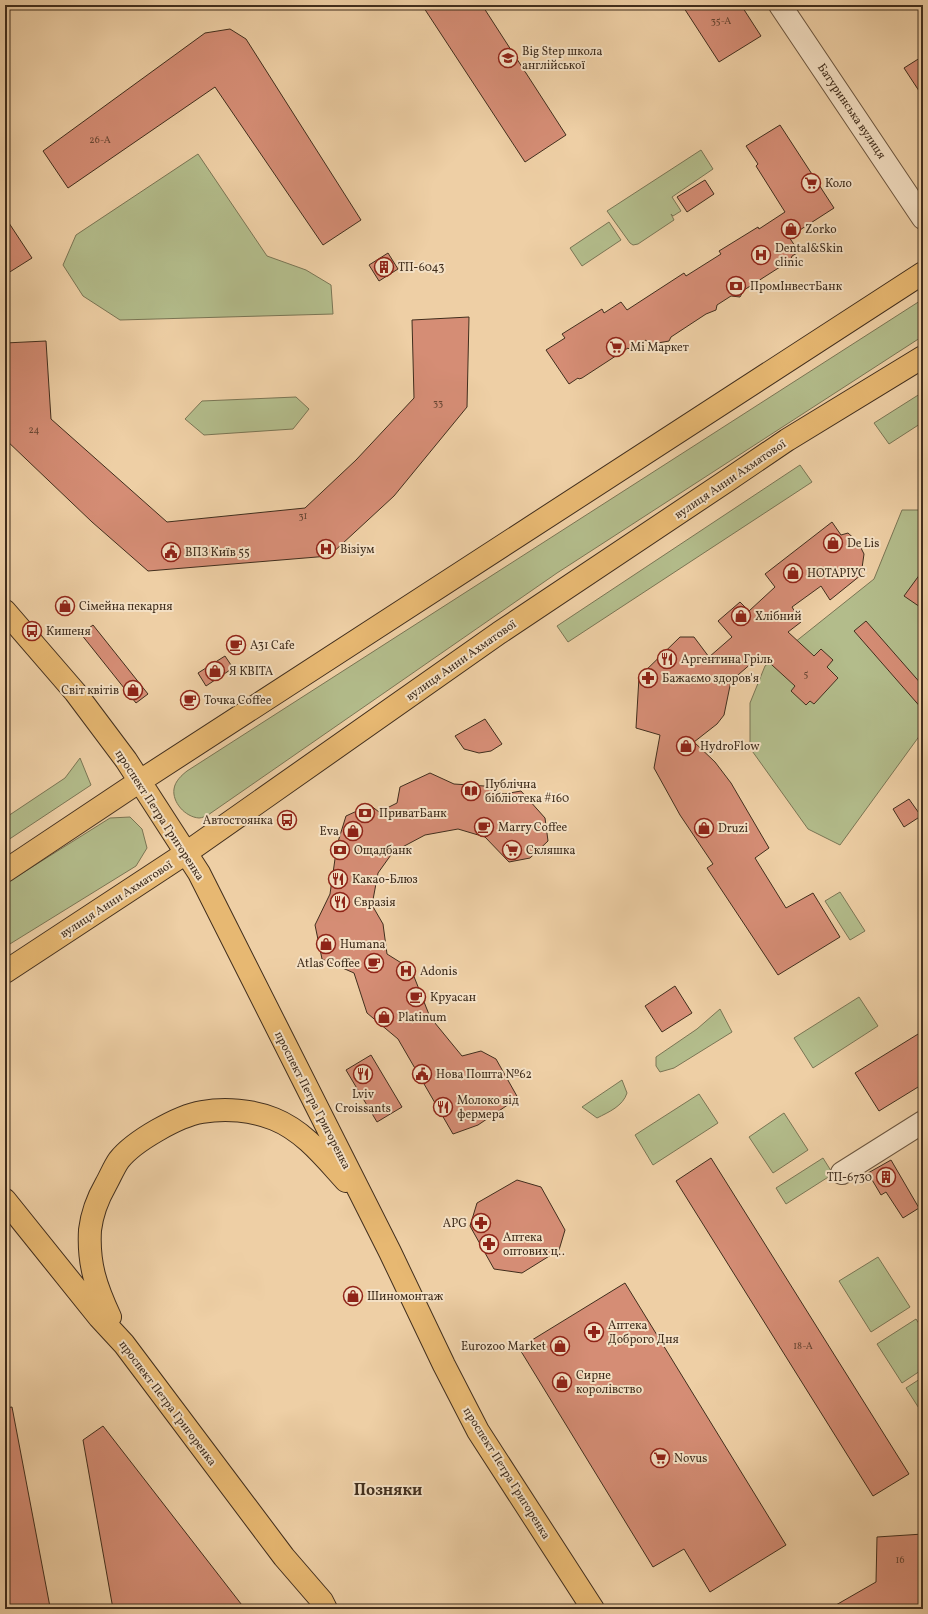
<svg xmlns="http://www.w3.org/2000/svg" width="928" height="1614" viewBox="0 0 928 1614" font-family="Vollkorn,serif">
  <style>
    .green { fill: #b3bc8b; stroke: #7a7554 }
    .building { fill: #d58d75; stroke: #412e1d }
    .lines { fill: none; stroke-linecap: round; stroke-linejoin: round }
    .minor-casing { stroke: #6c563f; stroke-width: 24 }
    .major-casing { stroke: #412e1d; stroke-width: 24 }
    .minor { stroke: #f4e0c4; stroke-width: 22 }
    .major { stroke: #e7b872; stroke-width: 22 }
    .labels { text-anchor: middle; stroke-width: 4; stroke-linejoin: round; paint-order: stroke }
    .number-label { font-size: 10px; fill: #664633 }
    .poi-label { font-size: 12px; fill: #412e1d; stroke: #f4e0c4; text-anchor: start }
    .street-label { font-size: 12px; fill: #412e1d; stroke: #f4e0c4 }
    .district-label { font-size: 16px; font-weight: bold; fill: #412e1d; stroke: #f4e0c4 }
  </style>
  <rect width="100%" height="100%" fill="#eecfa5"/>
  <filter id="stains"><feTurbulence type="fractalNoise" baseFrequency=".005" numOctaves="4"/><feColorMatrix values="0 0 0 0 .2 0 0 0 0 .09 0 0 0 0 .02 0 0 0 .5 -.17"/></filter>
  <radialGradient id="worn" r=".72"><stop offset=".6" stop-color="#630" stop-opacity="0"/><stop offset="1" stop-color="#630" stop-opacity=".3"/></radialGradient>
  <path class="green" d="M701 150 713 169 672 197 681 211 673 216 671 214 674 220 638 244 633 245 630 243 607 211Z
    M198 154 267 256 306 270 331 285 333 314 120 320 83 296 63 265 76 235Z
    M609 222 621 240 582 266 570 248Z
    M923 299V336L557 573 208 815C206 816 202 818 199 818 185 817 172 802 174 789 175 781 182 775 187 771Z
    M923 392V422L889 444 874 423Z
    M296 397 309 409 293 429 204 435 185 419 202 401Z
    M800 465 812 482 568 642 557 626Z
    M902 510H923V731L840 845 808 829 750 748V703L765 666 874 579Z
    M80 758 91 785 5 842V818L65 778Z
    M130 817 142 829 147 848 136 866 5 947V884L110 818Z
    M840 892 865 931 850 940 825 901Z
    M859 997 878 1026 813 1068 794 1038Z
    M720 1009 732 1032 674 1068 660 1072 656 1066V1057L697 1029Z
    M622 1080 627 1093C623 1106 609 1112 597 1118L582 1107Z
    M699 1094 718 1123 653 1165 635 1135Z
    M784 1113 808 1150 773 1173 749 1137Z
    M823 1158 833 1174 786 1204 776 1188Z
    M878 1257 910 1307 871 1332 839 1281Z
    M916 1319 923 1330V1369L902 1383 877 1344Z
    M923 1377V1412L922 1413 906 1388Z"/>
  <path class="building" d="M422 5H482L566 135 525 162Z
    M682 5H741L761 36 719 62Z
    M230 29 246 39 361 220 323 245 215 87 68 188 43 151 205 33Z
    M923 56V97L904 68Z
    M780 125 834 208 789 237 799 252 792 256 789 265 780 267 744 290 740 297 731 296 717 305 716 310 706 314 671 337 669 341 658 343 651 347 646 340 630 350 628 348 582 378 579 379 578 378 569 384 546 350 565 338 562 334 602 309 604 313 621 302 627 310 684 273 686 276 721 254 719 251 758 227 759 229 785 212 756 166 758 164 746 146Z
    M705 180 714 194 687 212 677 197Z
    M5 217 32 258 5 275Z
    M388 253 398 269 379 281 369 265Z
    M469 317 467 407 394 496 329 556 148 571 92 522 5 439V343L46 341 51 419 167 522 305 508 356 460 414 398 412 320Z
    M832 522 841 535 848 533 858 542 864 554 861 575 830 600 821 586 792 607 801 622 788 632 814 656 821 649 833 660 827 667 838 678 814 704 810 701 806 705 791 691 795 686 761 655 731 681 724 715 717 724 694 742 715 762 731 783 769 848 755 858 786 908 813 893 840 937 778 975 707 868 713 864 680 815 654 768 660 735 636 728 639 677 680 637H694L709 657 732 637 718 621 740 602 749 611 775 587 765 574Z
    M923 570V609L904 596Z
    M866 621 923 686V710L854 631Z
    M93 625 148 694 136 703 81 634Z
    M225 656 233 668 206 686 198 673Z
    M485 719 502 744 491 751 479 753 464 749 455 736Z
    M430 773 454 784 484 786 504 794 521 791 545 818 548 841 530 858 509 862 485 837 458 829 425 835 393 852 378 873 372 905 383 924 387 954 411 969 430 1017 462 1056 481 1051 496 1059 518 1098 478 1125 453 1134 398 1039 367 1013 354 973 322 959 315 925 330 894 337 845 346 816 370 805 379 812 397 803 400 787Z
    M909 799 921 816 904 827 893 809Z
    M675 986 692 1013 662 1032 645 1006Z
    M923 1031V1084L879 1111 855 1073Z
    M371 1055 402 1107 377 1122 346 1070Z
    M711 1158 909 1474 873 1496 676 1181Z
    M891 1160 919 1208 903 1218 886 1192 881 1195 868 1173Z
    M517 1180 541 1187 565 1230 559 1250 522 1273 494 1269 470 1226 477 1203Z
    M625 1283 786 1545 710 1592 684 1549 653 1567 519 1348Z
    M12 1407 50 1607 41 1609H5V1408Z
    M103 1426 245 1609H113L83 1440Z
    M923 1534V1609H829L876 1582 877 1537Z"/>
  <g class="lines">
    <g class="minor-casing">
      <path id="minor" d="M780 5 923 218
        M842 1173 923 1122"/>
    </g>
    <g class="major-casing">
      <path id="major" d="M5 611 75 692 126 760 199 873 390 1252 444 1365 478 1431 593 1609
        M5 871 140 781 923 273
        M5 972 186 853 499 633 728 480 787 440 923 357
        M5 1200 99 1317 124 1344 284 1557 322 1601 326 1609
        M110 1317C96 1287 88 1264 90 1230 92 1213 98 1198 106 1184 110 1177 114 1167 119 1160 134 1141 178 1116 202 1112 225 1108 252 1110 274 1119 304 1131 325 1158 346 1181"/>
    </g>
    <use href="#minor" class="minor"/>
    <use href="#major" class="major"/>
  </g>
  <defs>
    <g id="school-ring" transform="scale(1)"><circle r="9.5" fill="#f4e0c4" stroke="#8f2418" stroke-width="1.5"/><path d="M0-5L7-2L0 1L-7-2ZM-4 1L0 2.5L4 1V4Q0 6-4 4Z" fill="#8f2418"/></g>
    <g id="supermarket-ring" transform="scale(1)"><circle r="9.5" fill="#f4e0c4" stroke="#8f2418" stroke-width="1.5"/><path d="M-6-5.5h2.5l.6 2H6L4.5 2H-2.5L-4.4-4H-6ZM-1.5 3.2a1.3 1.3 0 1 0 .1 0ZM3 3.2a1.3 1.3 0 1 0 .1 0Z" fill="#8f2418"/></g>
    <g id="shop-ring" transform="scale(1)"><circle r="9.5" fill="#f4e0c4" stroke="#8f2418" stroke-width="1.5"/><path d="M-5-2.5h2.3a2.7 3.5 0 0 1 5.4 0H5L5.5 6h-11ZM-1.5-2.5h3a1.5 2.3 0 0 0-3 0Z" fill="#8f2418"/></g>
    <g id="hospital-ring" transform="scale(1)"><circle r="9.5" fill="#f4e0c4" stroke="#8f2418" stroke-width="1.5"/><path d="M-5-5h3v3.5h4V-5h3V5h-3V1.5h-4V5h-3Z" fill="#8f2418"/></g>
    <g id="building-ring" transform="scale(1)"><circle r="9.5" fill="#f4e0c4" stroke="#8f2418" stroke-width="1.5"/><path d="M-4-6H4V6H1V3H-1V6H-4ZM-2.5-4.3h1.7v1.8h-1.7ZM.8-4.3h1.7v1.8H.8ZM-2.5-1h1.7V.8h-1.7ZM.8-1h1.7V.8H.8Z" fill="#8f2418"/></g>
    <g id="bank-ring" transform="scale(1)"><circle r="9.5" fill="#f4e0c4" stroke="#8f2418" stroke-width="1.5"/><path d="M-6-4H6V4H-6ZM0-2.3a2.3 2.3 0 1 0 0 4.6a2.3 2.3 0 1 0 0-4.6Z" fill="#8f2418"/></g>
    <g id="civic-ring" transform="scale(1)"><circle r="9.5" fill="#f4e0c4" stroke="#8f2418" stroke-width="1.5"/><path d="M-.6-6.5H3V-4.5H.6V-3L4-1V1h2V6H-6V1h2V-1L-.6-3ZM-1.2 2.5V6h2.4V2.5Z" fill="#8f2418"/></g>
    <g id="bus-ring" transform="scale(1)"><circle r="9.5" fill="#f4e0c4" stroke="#8f2418" stroke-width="1.5"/><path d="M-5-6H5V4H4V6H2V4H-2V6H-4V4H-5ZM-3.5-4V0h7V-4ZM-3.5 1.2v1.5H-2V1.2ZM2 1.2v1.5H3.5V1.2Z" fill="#8f2418"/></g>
    <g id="cafe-ring" transform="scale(1)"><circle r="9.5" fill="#f4e0c4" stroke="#8f2418" stroke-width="1.5"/><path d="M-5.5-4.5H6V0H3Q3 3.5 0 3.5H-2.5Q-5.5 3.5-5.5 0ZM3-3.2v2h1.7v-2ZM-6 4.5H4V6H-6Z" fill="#8f2418"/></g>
    <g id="restaurant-ring" transform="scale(1)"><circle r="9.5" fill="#f4e0c4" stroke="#8f2418" stroke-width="1.5"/><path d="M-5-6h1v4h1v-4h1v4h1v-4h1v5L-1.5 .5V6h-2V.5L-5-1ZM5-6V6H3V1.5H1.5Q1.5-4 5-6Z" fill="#8f2418"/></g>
    <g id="pharmacy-ring" transform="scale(1)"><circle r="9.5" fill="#f4e0c4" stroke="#8f2418" stroke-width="1.5"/><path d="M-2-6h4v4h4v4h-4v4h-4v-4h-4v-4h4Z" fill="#8f2418"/></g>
    <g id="library-ring" transform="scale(1)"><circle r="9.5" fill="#f4e0c4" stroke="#8f2418" stroke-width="1.5"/><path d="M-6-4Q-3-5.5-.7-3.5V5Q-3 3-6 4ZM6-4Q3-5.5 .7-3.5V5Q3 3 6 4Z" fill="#8f2418"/></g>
  </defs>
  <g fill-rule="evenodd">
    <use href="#school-ring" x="508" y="58"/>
    <use href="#supermarket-ring" x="811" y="183"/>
    <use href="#shop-ring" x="791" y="229"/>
    <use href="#hospital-ring" x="761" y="255"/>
    <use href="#building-ring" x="384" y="267"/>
    <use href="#bank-ring" x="736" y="286"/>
    <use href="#supermarket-ring" x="616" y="347"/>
    <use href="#shop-ring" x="833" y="543"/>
    <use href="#hospital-ring" x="326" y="549"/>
    <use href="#civic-ring" x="171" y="552"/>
    <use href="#shop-ring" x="793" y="573"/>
    <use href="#shop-ring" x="65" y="606"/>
    <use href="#shop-ring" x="741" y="616"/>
    <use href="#bus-ring" x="32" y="631"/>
    <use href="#cafe-ring" x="236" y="645"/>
    <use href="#restaurant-ring" x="667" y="659"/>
    <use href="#shop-ring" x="215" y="671"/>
    <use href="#pharmacy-ring" x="648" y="678"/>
    <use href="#shop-ring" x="133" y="690"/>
    <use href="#cafe-ring" x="190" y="700"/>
    <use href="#shop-ring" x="686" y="746"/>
    <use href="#library-ring" x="471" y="791"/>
    <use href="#bank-ring" x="365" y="813"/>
    <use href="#bus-ring" x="287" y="820"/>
    <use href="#cafe-ring" x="484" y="827"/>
    <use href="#shop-ring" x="704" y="828"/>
    <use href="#shop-ring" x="353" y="831"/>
    <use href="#bank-ring" x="340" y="850"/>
    <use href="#supermarket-ring" x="512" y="850"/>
    <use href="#restaurant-ring" x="338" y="879"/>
    <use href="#restaurant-ring" x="340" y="902"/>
    <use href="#shop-ring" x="326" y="944"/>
    <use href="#cafe-ring" x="374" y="963"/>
    <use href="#hospital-ring" x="406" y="971"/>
    <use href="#cafe-ring" x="416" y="997"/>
    <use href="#shop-ring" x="384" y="1017"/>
    <use href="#restaurant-ring" x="363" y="1074"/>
    <use href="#civic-ring" x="422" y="1074"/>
    <use href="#restaurant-ring" x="443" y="1107"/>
    <use href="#building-ring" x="886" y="1177"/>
    <use href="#pharmacy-ring" x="481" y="1223"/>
    <use href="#pharmacy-ring" x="489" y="1244"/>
    <use href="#shop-ring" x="353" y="1296"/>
    <use href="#pharmacy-ring" x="594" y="1332"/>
    <use href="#shop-ring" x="560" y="1346"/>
    <use href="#shop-ring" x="562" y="1382"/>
    <use href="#supermarket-ring" x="660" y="1458"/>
  </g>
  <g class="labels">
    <g class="number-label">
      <text x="721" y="24">35-А</text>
      <text x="100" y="143">26-А</text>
      <text x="438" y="406">33</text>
      <text x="34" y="433">24</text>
      <text x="303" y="519">31</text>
      <text x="806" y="677">5</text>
      <text x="803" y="1349">18-А</text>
      <text x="900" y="1563">16</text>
    </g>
    <g class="poi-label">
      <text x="522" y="55">Big Step школа<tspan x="522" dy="14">англiйськоï</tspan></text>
      <text x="825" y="187">Коло</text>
      <text x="805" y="233">Zorko</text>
      <text x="775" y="252">Dental&amp;Skin<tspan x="775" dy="14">clinic</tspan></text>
      <text x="398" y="271">ТП-6043</text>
      <text x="750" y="290">ПромІнвестБанк</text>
      <text x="630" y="351">Мі Маркет</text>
      <text x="847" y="547">De Lis</text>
      <text x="340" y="553">Візіум</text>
      <text x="185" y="556">ВПЗ Київ 55</text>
      <text x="807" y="577">НОТАРІУС</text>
      <text x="79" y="610">Сімейна пекарня</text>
      <text x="755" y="620">Хлібний</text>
      <text x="46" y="635">Кишеня</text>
      <text x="250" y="649">A31 Cafe</text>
      <text x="681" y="663">Аргентина Гріль</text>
      <text x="229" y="675">Я КВІТА</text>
      <text x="662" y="682">Бажаємо здоров'я</text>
      <text x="119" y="694" text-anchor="end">Світ квітів</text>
      <text x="204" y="704">Точка Coffee</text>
      <text x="700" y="750">HydroFlow</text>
      <text x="485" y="788">Публічна<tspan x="485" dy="14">бібліотека #160</tspan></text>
      <text x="379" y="817">ПриватБанк</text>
      <text x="273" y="824" text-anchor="end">Автостоянка</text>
      <text x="498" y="831">Marry Coffee</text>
      <text x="718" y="832">Druzi</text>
      <text x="339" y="835" text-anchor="end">Eva</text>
      <text x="354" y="854">Ощадбанк</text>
      <text x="526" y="854">Скляшка</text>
      <text x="352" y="883">Какао-Блюз</text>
      <text x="354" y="906">Євразія</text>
      <text x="340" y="948">Humana</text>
      <text x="360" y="967" text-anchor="end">Atlas Coffee</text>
      <text x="420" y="975">Adonis</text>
      <text x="430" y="1001">Круасан</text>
      <text x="398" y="1021">Platinum</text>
      <text x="436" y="1078">Нова Пошта №62</text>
      <text x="363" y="1098" text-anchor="middle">Lviv<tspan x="363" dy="14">Croissants</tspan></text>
      <text x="457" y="1104">Молоко від<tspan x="457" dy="14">фермера</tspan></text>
      <text x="872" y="1181" text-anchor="end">ТП-6730</text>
      <text x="467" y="1227" text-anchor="end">APG</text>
      <text x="503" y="1241">Аптека<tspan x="503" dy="14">оптових ц‥</tspan></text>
      <text x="367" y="1300">Шиномонтаж</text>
      <text x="608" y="1329">Аптека<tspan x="608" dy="14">Доброго Дня</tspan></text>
      <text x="546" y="1350" text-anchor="end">Eurozoo Market</text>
      <text x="576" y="1379">Сирне<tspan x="576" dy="14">королівство</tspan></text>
      <text x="674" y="1462">Novus</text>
    </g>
    <g class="street-label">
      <text transform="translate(852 111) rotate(56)" y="4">Батуринська вулиця</text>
      <text transform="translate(730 479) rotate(-34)" y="4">вулиця Анни Ахматової</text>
      <text transform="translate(461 660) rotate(-35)" y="4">вулиця Анни Ахматової</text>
      <text transform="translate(160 815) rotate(57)" y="4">проспект Петра Григоренка</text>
      <text transform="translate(116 899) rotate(-33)" y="4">вулиця Анни Ахматової</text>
      <text transform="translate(313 1100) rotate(63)" y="4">проспект Петра Григоренка</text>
      <text transform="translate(168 1403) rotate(53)" y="4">проспект Петра Григоренка</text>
      <text transform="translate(507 1473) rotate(58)" y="4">проспект Петра Григоренка</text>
    </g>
    <g class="district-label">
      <text x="388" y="1495">Позняки</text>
    </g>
  </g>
  <rect width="928" height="1614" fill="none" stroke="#eecfa5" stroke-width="20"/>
  <rect x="6" y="6" width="916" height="1602" fill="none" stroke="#412e1d" stroke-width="2"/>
  <rect x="10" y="10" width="908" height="1594" fill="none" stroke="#412e1d"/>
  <rect width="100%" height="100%" filter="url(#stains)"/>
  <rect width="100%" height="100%" fill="url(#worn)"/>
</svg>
